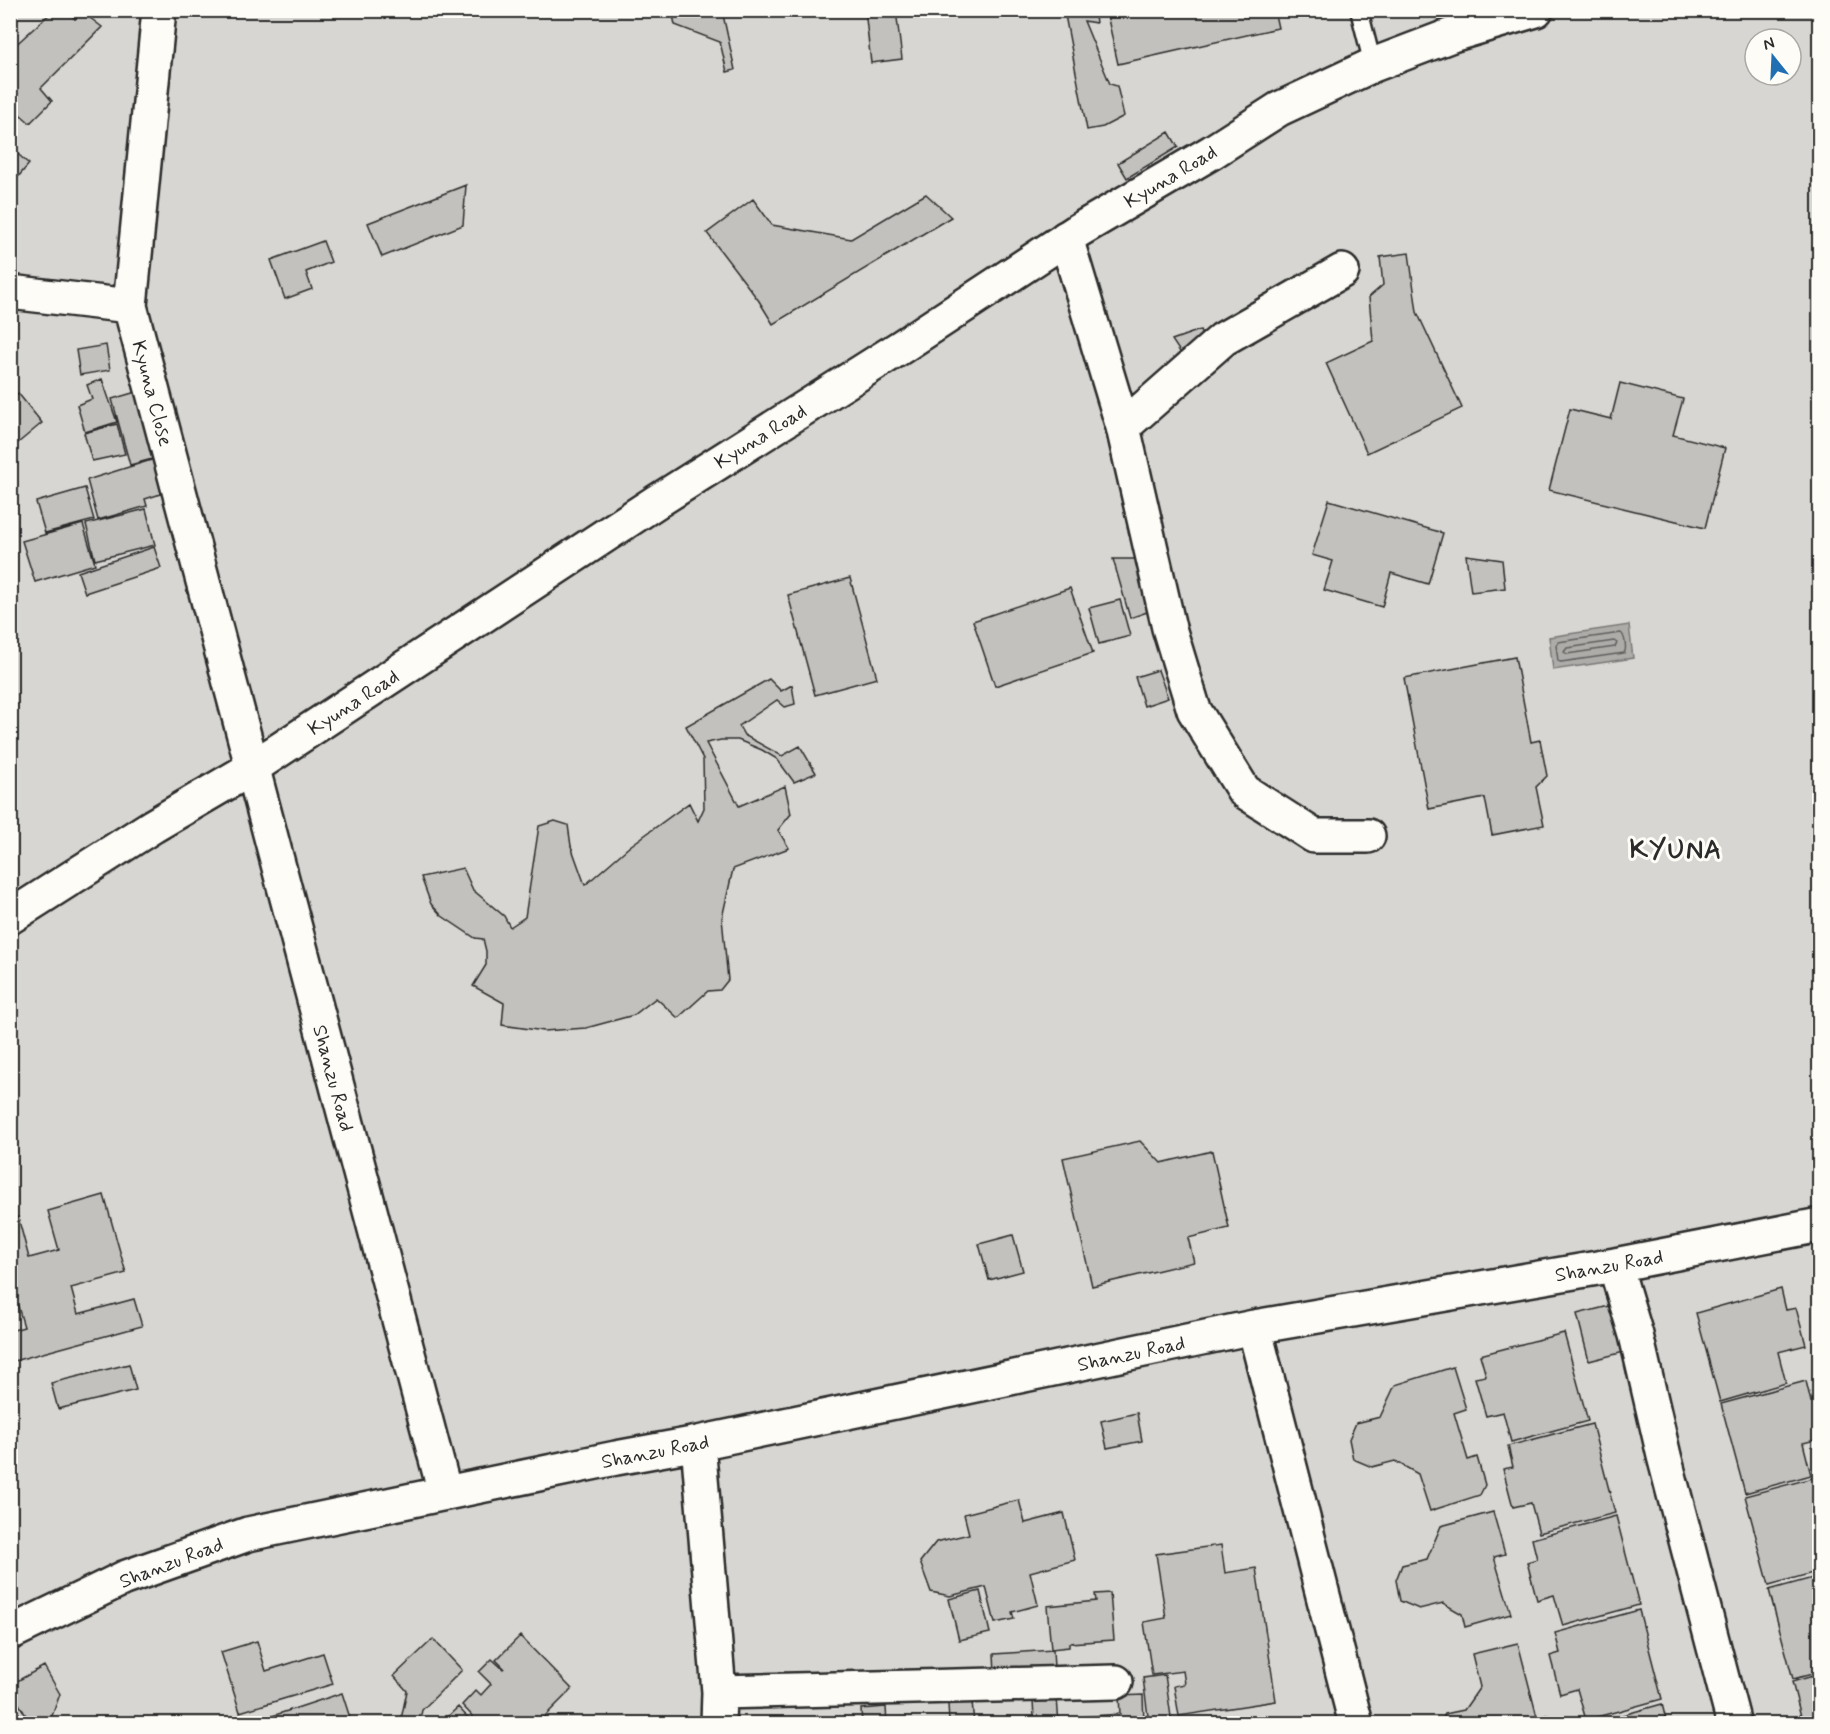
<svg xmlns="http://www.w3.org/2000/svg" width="1830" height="1734" viewBox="0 0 1830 1734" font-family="Mynerve,sans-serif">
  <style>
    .green { fill: #d7d6d2; stroke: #81807e; stroke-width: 1.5; fill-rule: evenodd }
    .water { fill: #adaca9; stroke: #797877; stroke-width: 1.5 }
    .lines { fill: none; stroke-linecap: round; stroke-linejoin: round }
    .shore { stroke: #5f5f5d; stroke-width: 1.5 }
    .building { fill: #c2c1be; stroke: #2b2b2b; stroke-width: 1.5 }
    .lane-casing { stroke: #2b2b2b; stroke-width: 21 }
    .street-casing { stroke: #2b2b2b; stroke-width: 38 }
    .secondary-casing { stroke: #2b2b2b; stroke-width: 38 }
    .lane { stroke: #fdfcf7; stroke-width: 16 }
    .street { stroke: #fdfcf7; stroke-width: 33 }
    .secondary { stroke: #fdfcf7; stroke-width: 33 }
    .labels { text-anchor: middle; stroke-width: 6; stroke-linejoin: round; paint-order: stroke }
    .street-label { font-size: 20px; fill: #2b2b2b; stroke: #fdfcf7 }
    .district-label { font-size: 26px; font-weight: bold; letter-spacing: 1.5px; fill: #2b2b2b; stroke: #fdfcf7 }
  </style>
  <rect width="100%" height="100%" fill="#f5f4ef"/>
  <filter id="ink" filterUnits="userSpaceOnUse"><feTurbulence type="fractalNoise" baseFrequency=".0167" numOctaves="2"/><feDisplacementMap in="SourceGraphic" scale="12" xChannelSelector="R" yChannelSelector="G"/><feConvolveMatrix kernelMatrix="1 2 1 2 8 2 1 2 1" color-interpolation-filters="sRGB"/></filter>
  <g filter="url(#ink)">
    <path class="green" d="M11 11H1819V1723L11 1724ZM1755 39H1791V75H1755Z"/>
    <path class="water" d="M1629 625 1633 658 1553 670 1549 637Z"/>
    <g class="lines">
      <path class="shore" d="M1621 633C1625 636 1627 649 1624 653L1561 662 1558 661 1556 645 1558 642Z
        M1614 641 1617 643 1615 647 1567 654 1564 652 1567 648Z"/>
    </g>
    <path class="building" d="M54 10H66L75 19 81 11 102 27 41 88 52 101 30 123 15 110 10 114V50Z
      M672 10H722L735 70 727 72 720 42 675 25Z
      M865 10H896L902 59 871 63Z
      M1064 10H1094L1096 23 1084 21 1110 84 1117 86 1124 116 1103 127 1087 130Z
      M1106 10H1274L1278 28 1118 64Z
      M1169 132 1178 147 1127 178 1118 163Z
      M10 147 29 164 12 184 10 183Z
      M466 185 463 225 382 257 368 223Z
      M926 194 951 217 773 324 759 301 707 233 753 199 772 225 851 239Z
      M323 241 331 262 306 272 312 289 285 299 271 260Z
      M1409 253 1417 312 1462 408 1367 453 1326 363 1373 341 1369 297 1383 285 1380 257Z
      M1200 330 1203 340 1182 355 1172 340Z
      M106 345 110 370 80 375 76 350Z
      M102 379 117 422 85 432 77 405 92 399 87 385Z
      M1620 383 1683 399 1673 435 1725 448 1705 528 1549 490 1570 409 1611 419Z
      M143 390 163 456 130 465 112 399Z
      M18 393 42 423 18 443 10 432V398Z
      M117 424 125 454 92 461 84 433Z
      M161 457 170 491 145 499 147 506 98 520 87 480Z
      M85 488 94 520 45 533 36 502Z
      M1329 500 1443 533 1428 584 1391 573 1382 607 1324 590 1333 561 1312 555Z
      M146 509 155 545 95 560 86 524Z
      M83 524 95 564 35 582 22 541Z
      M154 547 161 568 85 593 78 572Z
      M1466 555 1502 560 1505 588 1471 592Z
      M1113 559H1138L1153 610 1130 618Z
      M850 578 877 678 815 695 788 595Z
      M1070 588 1093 653 995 686 973 621Z
      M1120 600 1130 636 1099 644 1089 608Z
      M1515 657 1531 742 1540 740 1547 776 1536 787 1544 825 1492 835 1485 798 1429 809 1404 678Z
      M1158 670 1168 698 1144 706 1135 677Z
      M769 679 781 691 792 685 795 704 785 707 777 700 739 726 744 735 782 756 800 746 816 773 794 782 777 759 762 750 738 740H721L706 743 739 806 785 786 791 814 778 830 789 848 733 869 722 918 728 980 720 990 708 991 678 1018 656 998 634 1015 586 1028 544 1031 502 1025 504 1003 473 986 486 965V951L483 939 475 938 442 916 431 904 421 877 463 868 473 890 504 916 510 927 525 917 539 826 555 821 568 825 571 846 585 885 630 846 689 803 698 821 704 808 703 759 686 726Z
      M1140 1141 1161 1163 1212 1151 1229 1228 1188 1238 1194 1262 1092 1286 1063 1158Z
      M104 1195 126 1273 71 1288 78 1314 134 1299 142 1326 10 1362V1331L24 1327 17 1303 10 1305V1219L18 1217 29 1258 59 1250 48 1211Z
      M1013 1235 1023 1271 989 1280 979 1244Z
      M1781 1289 1786 1310 1796 1308 1806 1345 1778 1352 1786 1383 1720 1402 1696 1313Z
      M1613 1305 1624 1352 1589 1361 1577 1314Z
      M1564 1333 1588 1421 1511 1442 1503 1412 1486 1416 1475 1378 1486 1376 1480 1355Z
      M129 1364 136 1390 58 1409 51 1383Z
      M1453 1367 1466 1409 1454 1413 1468 1460 1477 1457 1485 1485 1480 1495 1430 1511 1418 1474 1395 1461 1372 1467 1353 1459 1349 1439 1356 1423 1380 1417 1395 1385Z
      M1806 1381 1811 1402 1820 1399V1439L1803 1443 1811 1475 1745 1493 1721 1404Z
      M1137 1413 1142 1441 1107 1448 1101 1421Z
      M1592 1424 1615 1513 1539 1533 1531 1503 1513 1507 1503 1469 1513 1467 1508 1446Z
      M1820 1476V1571L1769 1585 1745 1496Z
      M1019 1500 1025 1523 1064 1513 1075 1560 1030 1572 1038 1605 1012 1612 1014 1619 995 1623 986 1587 950 1596 931 1592 920 1562 936 1542 969 1534 964 1514Z
      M1493 1512 1505 1554 1494 1557 1511 1614 1465 1627 1462 1614 1443 1603 1419 1609 1400 1601 1396 1580 1402 1565 1427 1559 1441 1526Z
      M1616 1516 1639 1605 1563 1626 1554 1595 1537 1600 1527 1562 1537 1559 1532 1539Z
      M1221 1545 1225 1573 1256 1568 1276 1701 1179 1716 1174 1686 1185 1684 1183 1671 1152 1675 1144 1622 1166 1618 1156 1554Z
      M1820 1576V1672L1793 1679 1769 1590Z
      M980 1591 990 1633 959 1640 949 1599Z
      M1110 1593 1114 1640 1069 1643V1647L1051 1649 1047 1606 1096 1601 1095 1594Z
      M1639 1610 1662 1699 1586 1720 1577 1689 1560 1694 1550 1656 1560 1653 1555 1633Z
      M520 1636 572 1689 537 1724H480L462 1705 476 1690 481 1695 491 1684 479 1672 492 1659 503 1669 504 1668 496 1660Z
      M433 1639 462 1670 422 1710 419 1724H400L407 1691 394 1676Z
      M257 1641 266 1671 323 1653 333 1684 240 1712 221 1652Z
      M1518 1643 1537 1717 1548 1715 1550 1724H1440L1445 1714 1464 1710 1480 1687 1472 1654Z
      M1053 1650 1054 1668 995 1672 994 1654Z
      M44 1666 60 1694 49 1724H31L10 1689V1685Z
      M1820 1674V1724H1803L1792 1682Z
      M1165 1675 1172 1724H1149L1143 1678Z
      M342 1693 352 1724H248Z
      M1143 1695 1144 1724H1080V1717L1120 1714 1119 1696Z
      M1057 1698 1059 1724H995L994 1721 1034 1718 1033 1700Z
      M10 1700 26 1724H10Z
      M972 1702 974 1724H928L949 1722 948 1704Z
      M1662 1704 1667 1724H1591Z
      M458 1707 474 1724H440Z
      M886 1707 887 1724H862L861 1709Z"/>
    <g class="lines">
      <g class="lane-casing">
        <path id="lane" d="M1359 10 1373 65"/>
      </g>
      <g class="street-casing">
        <path id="street" d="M159 10 130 306 445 1493
          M1066 238 1123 427 1169 628 1194 710 1244 791 1314 836H1368
          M10 292 130 306
          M1123 427 1223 339 1342 271
          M1615 1265 1636 1335 1664 1456 1734 1724
          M1254 1327 1356 1724
          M698 1443 719 1692 718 1724
          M10 1633 124 1578 248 1534 616 1458 698 1443 1254 1327 1615 1265 1820 1225
          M719 1692 1116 1682"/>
      </g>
      <g class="secondary-casing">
        <path id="secondary" d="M10 917 153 826 252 768 656 502 901 347 1079 230 1212 152 1279 109 1373 65 1452 35 1536 10"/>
      </g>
      <use href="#lane" class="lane"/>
      <use href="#street" class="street"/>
      <use href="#secondary" class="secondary"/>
    </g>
  </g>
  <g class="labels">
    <g class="street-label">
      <text transform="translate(1170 176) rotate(-31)" y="7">Kyuna Road</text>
      <text transform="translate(153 393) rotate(75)" y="7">Kyuna Close</text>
      <text transform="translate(760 436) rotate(-32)" y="7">Kyuna Road</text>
      <text transform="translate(353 702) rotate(-33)" y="7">Kyuna Road</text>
      <text transform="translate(334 1078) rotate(75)" y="7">Shanzu Road</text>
      <text transform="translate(1609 1265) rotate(-10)" y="7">Shanzu Road</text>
      <text transform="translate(1131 1353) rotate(-12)" y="7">Shanzu Road</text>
      <text transform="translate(655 1451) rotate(-11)" y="7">Shanzu Road</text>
      <text transform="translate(171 1562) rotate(-21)" y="7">Shanzu Road</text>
    </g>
    <g class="district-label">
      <text x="1676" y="858">KYUNA</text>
    </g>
  </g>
  <rect width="1830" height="1734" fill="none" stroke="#fdfcf7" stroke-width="36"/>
  <rect x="18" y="18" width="1794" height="1698" fill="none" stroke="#2b2b2b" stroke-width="2" filter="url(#ink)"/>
  <g transform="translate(1773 57) rotate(342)"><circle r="28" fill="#fdfcf7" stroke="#a9a8a5" stroke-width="1.5"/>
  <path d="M0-4.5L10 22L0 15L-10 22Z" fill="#1f6fb2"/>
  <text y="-9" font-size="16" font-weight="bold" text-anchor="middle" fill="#2b2b2b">N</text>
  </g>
</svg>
